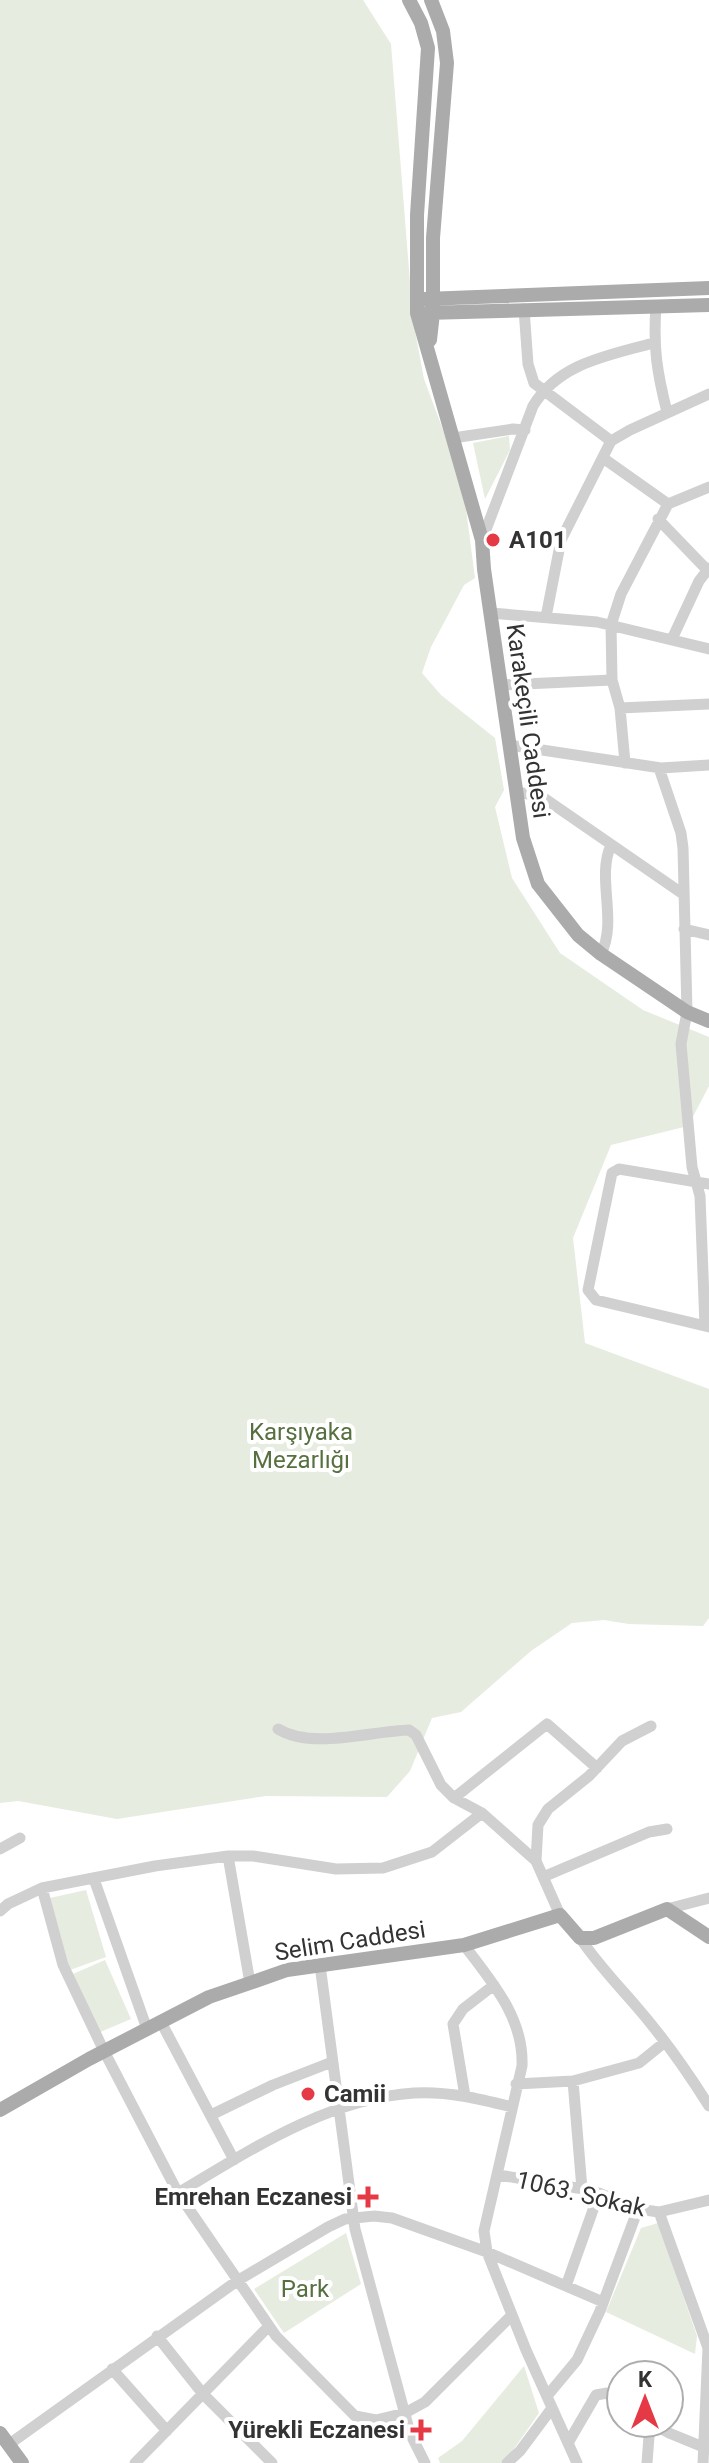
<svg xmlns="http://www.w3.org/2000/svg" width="709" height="2463" viewBox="0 0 709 2463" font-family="Roboto,sans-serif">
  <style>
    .green { fill: #e6ecdf }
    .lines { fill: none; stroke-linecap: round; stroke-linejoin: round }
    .minor { stroke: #d0d0d0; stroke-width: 11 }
    .major { stroke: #ababab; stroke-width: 14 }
    .poi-dot { fill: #e63946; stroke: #fff; stroke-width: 3 }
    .labels { text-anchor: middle; stroke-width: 8; stroke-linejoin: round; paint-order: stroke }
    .poi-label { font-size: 24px; font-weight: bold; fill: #333; stroke: #fff; text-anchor: start }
    .street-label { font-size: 24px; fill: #333; stroke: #fff }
    .park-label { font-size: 24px; fill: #56703f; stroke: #fff }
  </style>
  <rect width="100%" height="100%" fill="#fff"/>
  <path class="green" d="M0 0H363L391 44 413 320 424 379 446 438 466 509 475 578 464 585 431 647 422 673 441 695 495 738 504 790 495 807 512 878 560 953 643 1010 709 1037V1086L688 1126 611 1145 573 1238 585 1343 709 1389V1618L703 1626 629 1624 604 1620 572 1623 531 1651 461 1712 432 1718 410 1771 387 1797 266 1796 117 1819 18 1801 0 1803Z
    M509 436 510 450 485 499 473 443Z
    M86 1890 106 1957 70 1970 50 1898Z
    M105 1960 131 2019 98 2033 73 1974Z
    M658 2223 697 2336 695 2354 606 2312 641 2228Z
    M346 2233 361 2284 284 2333 254 2289Z
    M524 2366 539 2413 509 2456 501 2463H440L438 2458 462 2441Z"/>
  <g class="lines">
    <path class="minor" d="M656 306C653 348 657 372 667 412
      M524 309 528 364 534 383 611 441
      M453 438 513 429 525 430
      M603 458 668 504
      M658 519 709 572
      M482 540 533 406C559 363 607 356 653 343
      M491 613 597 622 709 649
      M546 617 561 540 611 441 630 430 709 394
      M672 639 699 581 709 568
      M501 685 612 680
      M620 708 709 704
      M509 745 661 768 709 765
      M625 763 620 708 612 680 611 625 621 594 668 504 709 487
      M659 768 681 833 683 848 687 1012 681 1044 692 1167 700 1196 705 1326
      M516 792 541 796 683 894
      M684 929 709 935
      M601 954C618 920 596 878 611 845
      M709 1184 619 1169 612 1173 588 1290 596 1300 709 1327
      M278 1729C312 1750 371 1731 409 1730L416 1735 441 1785 454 1798
      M0 1849 20 1838
      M228 1856 250 1983
      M536 1861 482 1813 454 1798 547 1724 597 1768
      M543 1877 649 1832 667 1829
      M94 1879 147 2029
      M42 1888 63 1965 104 2051 178 2193 276 2336 355 2416 376 2420 405 2413 425 2402 512 2315
      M667 1909 709 1898
      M0 1911 8 1904 42 1888 155 1866 228 1856H253L336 1869 383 1868 432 1852 482 1813
      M560 1915 536 1861 538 1825 548 1809 589 1776 622 1741 651 1726
      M580 1938C597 1963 616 1983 636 2006 663 2037 687 2071 709 2106
      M464 1945C492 1982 524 2018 522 2066L484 2231 487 2252 526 2350 577 2463
      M320 1965 355 2229 410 2433 425 2463
      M161 2022 234 2160
      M573 2081 582 2189
      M516 2084 573 2081 639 2063 665 2042
      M465 2096 453 2024 463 2009 494 1985
      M211 2115 273 2085 332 2062
      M499 2175 577 2188 599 2193 638 2209 659 2212 709 2200
      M178 2193C250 2150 329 2098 414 2093 448 2091 480 2099 512 2107
      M659 2212 708 2348 703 2463
      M566 2286 599 2193
      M157 2336 203 2394 272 2463
      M112 2369 167 2431
      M547 2396 577 2360 600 2311 638 2209
      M650 2423 669 2433 708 2449
      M568 2443 596 2395 607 2393 621 2399
      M8 2445 237 2281 328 2227 345 2219 374 2216 392 2218 487 2252 603 2302
      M135 2463 269 2326
      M507 2463 520 2451 552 2408
      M647 2463 650 2423"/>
    <path class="major" d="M409 0 421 23 428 48 417 215V313L482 540 484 569 523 838 538 884 578 935 601 954 687 1012 709 1021
      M425 299 709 288
      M426 313 709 305
      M430 340 433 313V238L447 63 443 31 431 0
      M0 2110 89 2059 209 1997 250 1983 287 1970 464 1945 560 1915 580 1938H594L667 1909 709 1937
      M0 2433 22 2463"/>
  </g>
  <g class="poi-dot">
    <circle cx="493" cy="540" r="8"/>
    <circle cx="308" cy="2094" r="8"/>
    <path d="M364 2185h8v8h8v8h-8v8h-8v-8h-8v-8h8z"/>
    <path d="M417 2418h8v8h8v8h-8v8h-8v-8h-8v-8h8z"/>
  </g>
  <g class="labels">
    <g class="poi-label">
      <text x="509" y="548">A101</text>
      <text x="324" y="2102">Camii</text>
      <text x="352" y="2205" text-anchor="end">Emrehan Eczanesi</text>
      <text x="405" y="2438" text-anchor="end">Yürekli Eczanesi</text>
    </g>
    <g class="street-label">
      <text transform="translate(528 721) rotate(82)" y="8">Karakeçili Caddesi</text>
      <text transform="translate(350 1941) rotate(-9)" y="8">Selim Caddesi</text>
      <text transform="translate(581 2194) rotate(13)" y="8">1063. Sokak</text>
    </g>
    <g class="park-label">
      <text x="301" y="1440">Karşıyaka<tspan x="301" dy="28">Mezarlığı</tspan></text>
      <text x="305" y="2297">Park</text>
    </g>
  </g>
  <g transform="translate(645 2399)"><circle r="38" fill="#ffffff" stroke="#adadad" stroke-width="2"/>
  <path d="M0-6L14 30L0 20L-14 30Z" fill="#e63946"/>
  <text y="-12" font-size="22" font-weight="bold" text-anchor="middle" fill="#333333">K</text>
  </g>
</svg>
